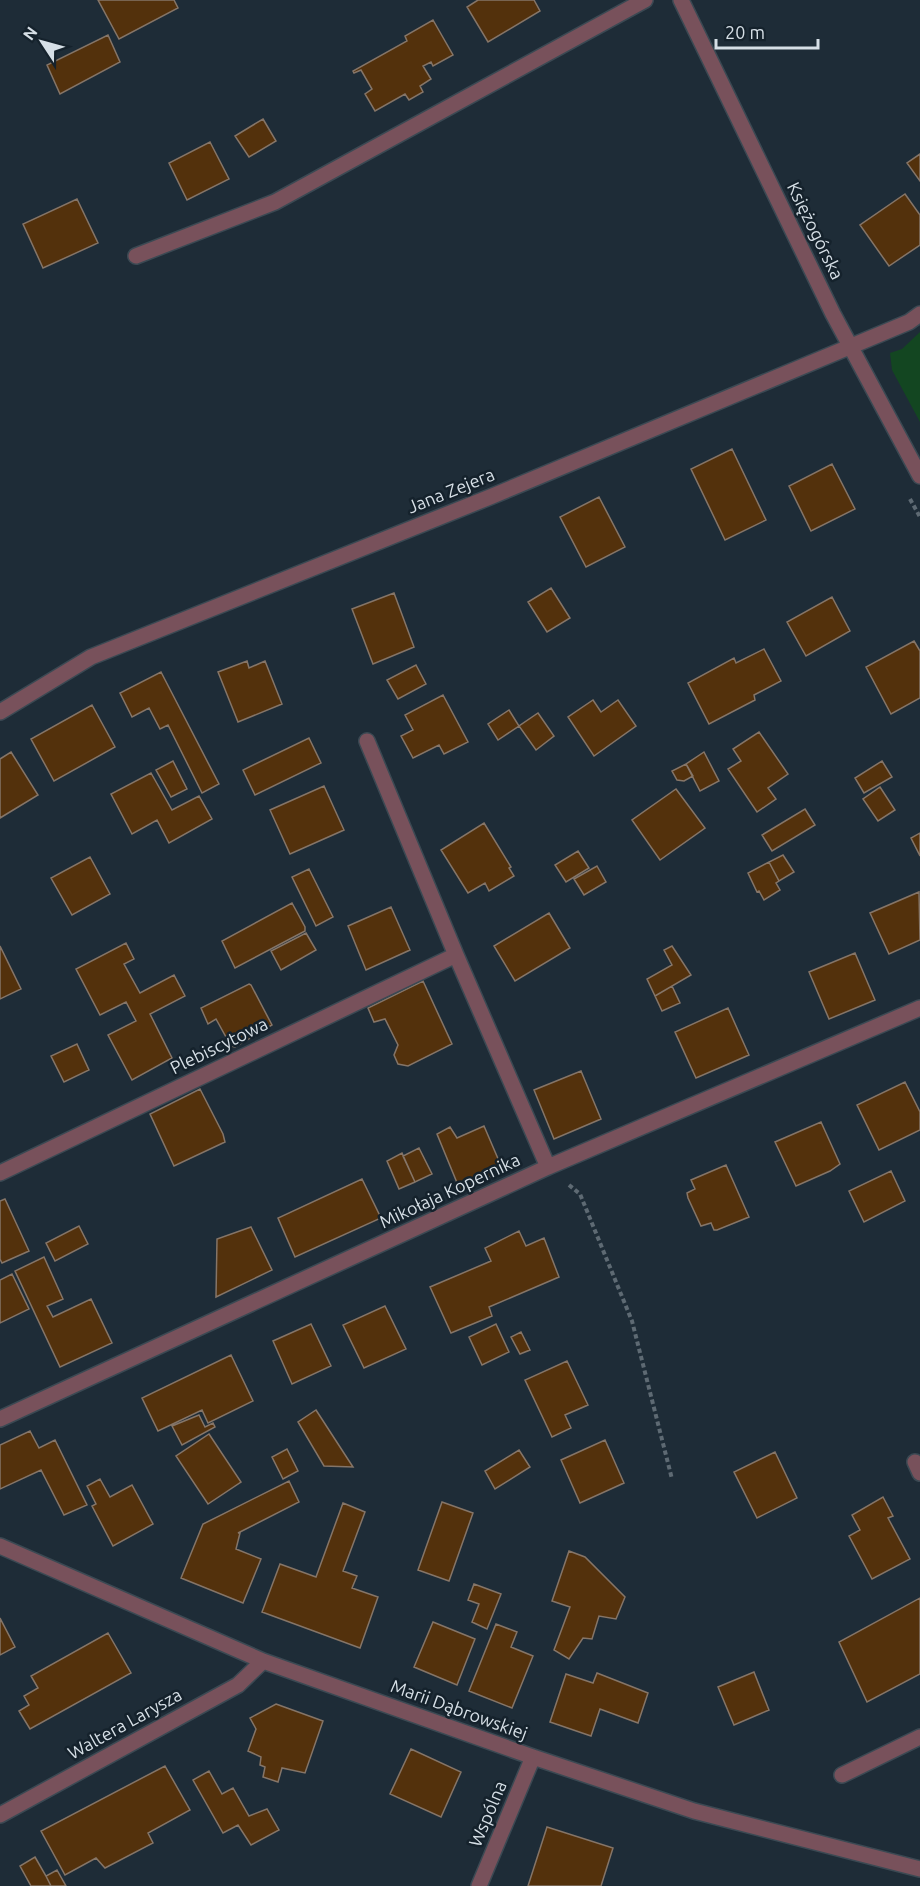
<svg xmlns="http://www.w3.org/2000/svg" width="920" height="1886" viewBox="0 0 920 1886" font-family="Ubuntu,sans-serif">
  <style>
    .green { fill: #134621 }
    .building { fill: #53310c; stroke: #857568; stroke-width: 1.5 }
    .lines { fill: none; stroke-linecap: round; stroke-linejoin: round }
    .lane-casing { stroke: #3b4953; stroke-width: 18 }
    .street-casing { stroke: #3b4953; stroke-width: 18 }
    .path { stroke: #5e6a73; stroke-width: 4; stroke-dasharray: 4.5 3; stroke-linecap: butt }
    .lane { stroke: #78515b; stroke-width: 15 }
    .street { stroke: #78515b; stroke-width: 15 }
    .labels { text-anchor: middle; stroke-width: 5; stroke-linejoin: round; paint-order: stroke }
    .street-label { font-size: 18px; fill: #d6dfe6; stroke: #15222c }
  </style>
  <rect width="100%" height="100%" fill="#1e2c37"/>
  <path class="green" d="M920 332V422L892 370 890 353 902 349Z"/>
  <path class="building" d="M98 0H174L178 8 119 39Z
    M478 0H534L540 11 488 42 467 7Z
    M433 20 453 55 433 66 431 62 423 66 431 79 420 86 423 92 409 100 405 94 375 111 365 94 372 89 361 70 354 73 353 71 407 41 405 36Z
    M108 35 120 62 60 94 47 65Z
    M263 119 276 141 249 157 235 136Z
    M210 142 229 179 187 200 169 163Z
    M920 154V181L907 163Z
    M905 194 920 215V245L889 266 860 225Z
    M77 199 98 243 43 268 23 224Z
    M732 449 766 520 725 540 691 469Z
    M832 464 855 509 811 531 789 486Z
    M599 497 625 547 586 567 560 517Z
    M551 588 570 618 547 632 528 602Z
    M394 593 414 647 373 664 352 609Z
    M832 597 850 631 806 656 787 622Z
    M914 641 920 651V698L891 714 866 667Z
    M764 649 781 681 754 695 755 700 709 724 688 683 734 658 736 663Z
    M247 661 249 668 265 661 282 704 238 722 218 672Z
    M416 665 426 684 398 699 387 680Z
    M161 672 219 784 202 793 168 725 160 729 149 708 132 717 120 693Z
    M443 695 468 742 444 754 439 745 413 758 401 736 413 730 405 715Z
    M593 700 601 712 618 700 636 726 594 756 568 717Z
    M92 705 115 747 54 781 31 739Z
    M509 710 519 726 498 740 488 724Z
    M538 713 554 736 536 750 519 726Z
    M759 732 788 774 768 788 776 799 757 812 728 769 741 761 733 749Z
    M309 738 321 763 255 795 243 770Z
    M11 752 38 795 0 818V759Z
    M704 752 719 781 700 791 686 764Z
    M173 761 187 789 171 797 156 770Z
    M882 761 892 777 864 793 855 778Z
    M686 764 693 776 684 781 677 780 672 771Z
    M151 773 172 810 199 796 212 819 169 843 157 820 132 834 111 794Z
    M324 786 344 830 290 854 270 810Z
    M880 787 895 810 878 821 863 799Z
    M676 789 705 828 660 860 632 820Z
    M805 809 815 825 772 851 762 835Z
    M484 823 511 867 509 868 514 876 489 891 485 883 468 893 441 850Z
    M920 833V856L911 838Z
    M578 851 589 868 566 882 555 865Z
    M783 855 794 872 779 881 769 862Z
    M90 857 110 894 72 915 51 878Z
    M769 862 779 881 776 883 780 890 764 900 759 891 757 892 748 873Z
    M597 866 606 882 584 895 574 879Z
    M309 869 333 917 316 926 292 877Z
    M919 892 920 940 889 954 870 913Z
    M292 903 305 927V931L235 968 222 941Z
    M391 907 410 950 366 970 348 926Z
    M549 913 570 948 515 981 494 946Z
    M306 933 316 950 281 970 271 951Z
    M126 943 134 959 124 964 140 993 174 975 185 996 150 1014 172 1058 132 1080 108 1035 136 1021 126 1002 100 1015 76 969Z
    M0 946 21 989 0 999Z
    M672 946 691 975 655 996 647 979 672 965 664 950Z
    M855 953 875 1000 829 1019 809 972Z
    M423 981 452 1044 408 1066 398 1064 394 1055 398 1045 385 1019 374 1022 368 1008Z
    M249 984 251 985 272 1025 235 1047 231 1046 216 1019 208 1024 201 1008Z
    M672 986 680 1003 662 1011 655 996Z
    M728 1008 749 1055 696 1078 675 1032Z
    M77 1044 89 1070 64 1082 51 1056Z
    M581 1071 601 1119 554 1139 534 1090Z
    M905 1082 920 1112V1130L879 1150 857 1105Z
    M200 1089 223 1134 225 1142 174 1166 150 1114Z
    M821 1122 840 1164 830 1171 796 1186 775 1142Z
    M484 1126 502 1168 499 1173 460 1190 437 1134 450 1127 457 1138Z
    M419 1148 432 1174 415 1182 403 1156Z
    M402 1153 415 1182 399 1189 387 1161Z
    M726 1165 749 1217 717 1230H714L711 1223 701 1226 688 1198 687 1193 695 1189 691 1180Z
    M891 1171 905 1201 864 1222 849 1191Z
    M362 1179 381 1218 295 1257 278 1218Z
    M5 1199 29 1251 2 1263 0 1259V1201Z
    M79 1226 88 1244 55 1261 46 1243Z
    M251 1227 272 1270 216 1297 217 1239Z
    M519 1231 526 1246 544 1238 559 1277 489 1307 492 1316 451 1333 430 1287 491 1261 485 1248Z
    M44 1257 63 1299 47 1306 53 1317 91 1299 112 1343 60 1367 15 1271Z
    M12 1274 29 1309 0 1323V1280Z
    M385 1306 406 1349 364 1368 343 1325Z
    M311 1324 331 1366 292 1384 273 1341Z
    M496 1324 509 1352 482 1365 469 1337Z
    M521 1332 530 1350 520 1354 511 1337Z
    M231 1355 253 1401 208 1423 202 1410 158 1431 142 1398Z
    M567 1361 588 1405 565 1415 571 1428 552 1437 525 1380Z
    M316 1410 353 1467 324 1466 298 1422Z
    M199 1415 205 1427 213 1423 215 1427 182 1445 172 1426Z
    M30 1431 39 1448 55 1440 87 1505 64 1515 41 1470 0 1489V1445Z
    M209 1434 241 1482 208 1504 176 1456Z
    M605 1440 624 1483 580 1503 561 1460Z
    M287 1449 298 1471 283 1479 272 1457Z
    M519 1450 530 1467 495 1489 485 1471Z
    M775 1452 797 1498 757 1518 734 1472Z
    M100 1479 110 1497 132 1485 153 1524 113 1546 92 1506 96 1504 87 1486Z
    M289 1481 299 1502 238 1533H240L236 1549 261 1559 243 1603 181 1578 203 1524Z
    M883 1497 893 1516 888 1518 910 1559 872 1579 849 1536 860 1530 852 1515Z
    M442 1502 473 1513 449 1581 418 1570Z
    M343 1503 365 1512 343 1571 357 1576 352 1588 378 1597 360 1648 262 1612 280 1564 316 1577Z
    M569 1551 585 1557 625 1597 616 1619 599 1616 592 1639 583 1638 569 1659 554 1650 570 1607 552 1601Z
    M474 1584 501 1594 487 1629 472 1622 479 1604 468 1600Z
    M920 1598V1674L867 1702 839 1642Z
    M0 1618 15 1647 0 1655Z
    M433 1622 475 1639 457 1685 414 1667Z
    M496 1624 517 1632 511 1647 533 1656 512 1708 469 1691Z
    M108 1633 131 1673 30 1729 19 1711 29 1705 24 1696 38 1688 31 1676Z
    M754 1672 769 1710 734 1725 718 1687Z
    M597 1673 648 1693 638 1723 600 1709 591 1736 550 1722 566 1674 593 1683Z
    M276 1704 323 1721 305 1773 282 1768 278 1782 263 1777 265 1767 260 1765 261 1757 248 1751 256 1729 250 1718Z
    M411 1749 461 1772 441 1817 390 1794Z
    M165 1766 190 1810 148 1833 153 1843 105 1868 96 1858 65 1875 41 1831Z
    M209 1771 222 1794 233 1788 249 1816 267 1809 279 1830 251 1845 238 1825 223 1833 193 1780Z
    M547 1827 613 1848 601 1886H528Z
    M35 1857 46 1876 51 1886H31L20 1866Z
    M57 1870 66 1886H51L46 1876Z"/>
  <g class="lines">
    <g class="lane-casing">
      <path id="lane" d="M136 256 275 202 645 0"/>
    </g>
    <g class="street-casing">
      <path id="street" d="M681 0 833 314 920 476
        M0 712 91 657 490 497 866 340 909 322 920 314
        M367 741 456 955 548 1167
        M0 1173 456 955
        M0 1419 548 1167 920 1008
        M915 1462 920 1473
        M0 1546 263 1661 533 1757 694 1811 920 1869
        M842 1775 920 1737
        M0 1815 238 1685 263 1661
        M479 1886 533 1757"/>
    </g>
    <path class="path" d="M910 499 920 517
      M569 1185 580 1194 632 1321 672 1479"/>
    <use href="#lane" class="lane"/>
    <use href="#street" class="street"/>
  </g>
  <g class="labels">
    <g class="street-label">
      <text transform="translate(815 231) rotate(64)" y="6">Księżogórska</text>
      <text transform="translate(451 491) rotate(-22)" y="6">Jana Zejera</text>
      <text transform="translate(219 1046) rotate(-26)" y="6">Plebiscytowa</text>
      <text transform="translate(450 1191) rotate(-25)" y="6">Mikołaja Kopernika</text>
      <text transform="translate(459 1710) rotate(20)" y="6">Marii Dąbrowskiej</text>
      <text transform="translate(125 1724) rotate(-29)" y="6">Waltera Larysza</text>
      <text transform="translate(488 1814) rotate(-67)" y="6">Wspólna</text>
    </g>
  </g>
  <g transform="translate(42 42) rotate(306)" stroke="#15222c" stroke-width="4.5" paint-order="stroke">
  <path d="M0-4.5L10 22L0 15L-10 22Z" fill="#d6dfe6"/>
  <text y="-9" font-size="16" font-weight="bold" text-anchor="middle" fill="#d6dfe6">N</text>
  </g>
  <path d="M716 39v9h102v-9" fill="none" stroke="#d6dfe6" stroke-width="3"/>
  <text x="725" y="39" font-size="18" fill="#d6dfe6" stroke="#15222c" stroke-width="4.5" paint-order="stroke">20 m</text>
</svg>
